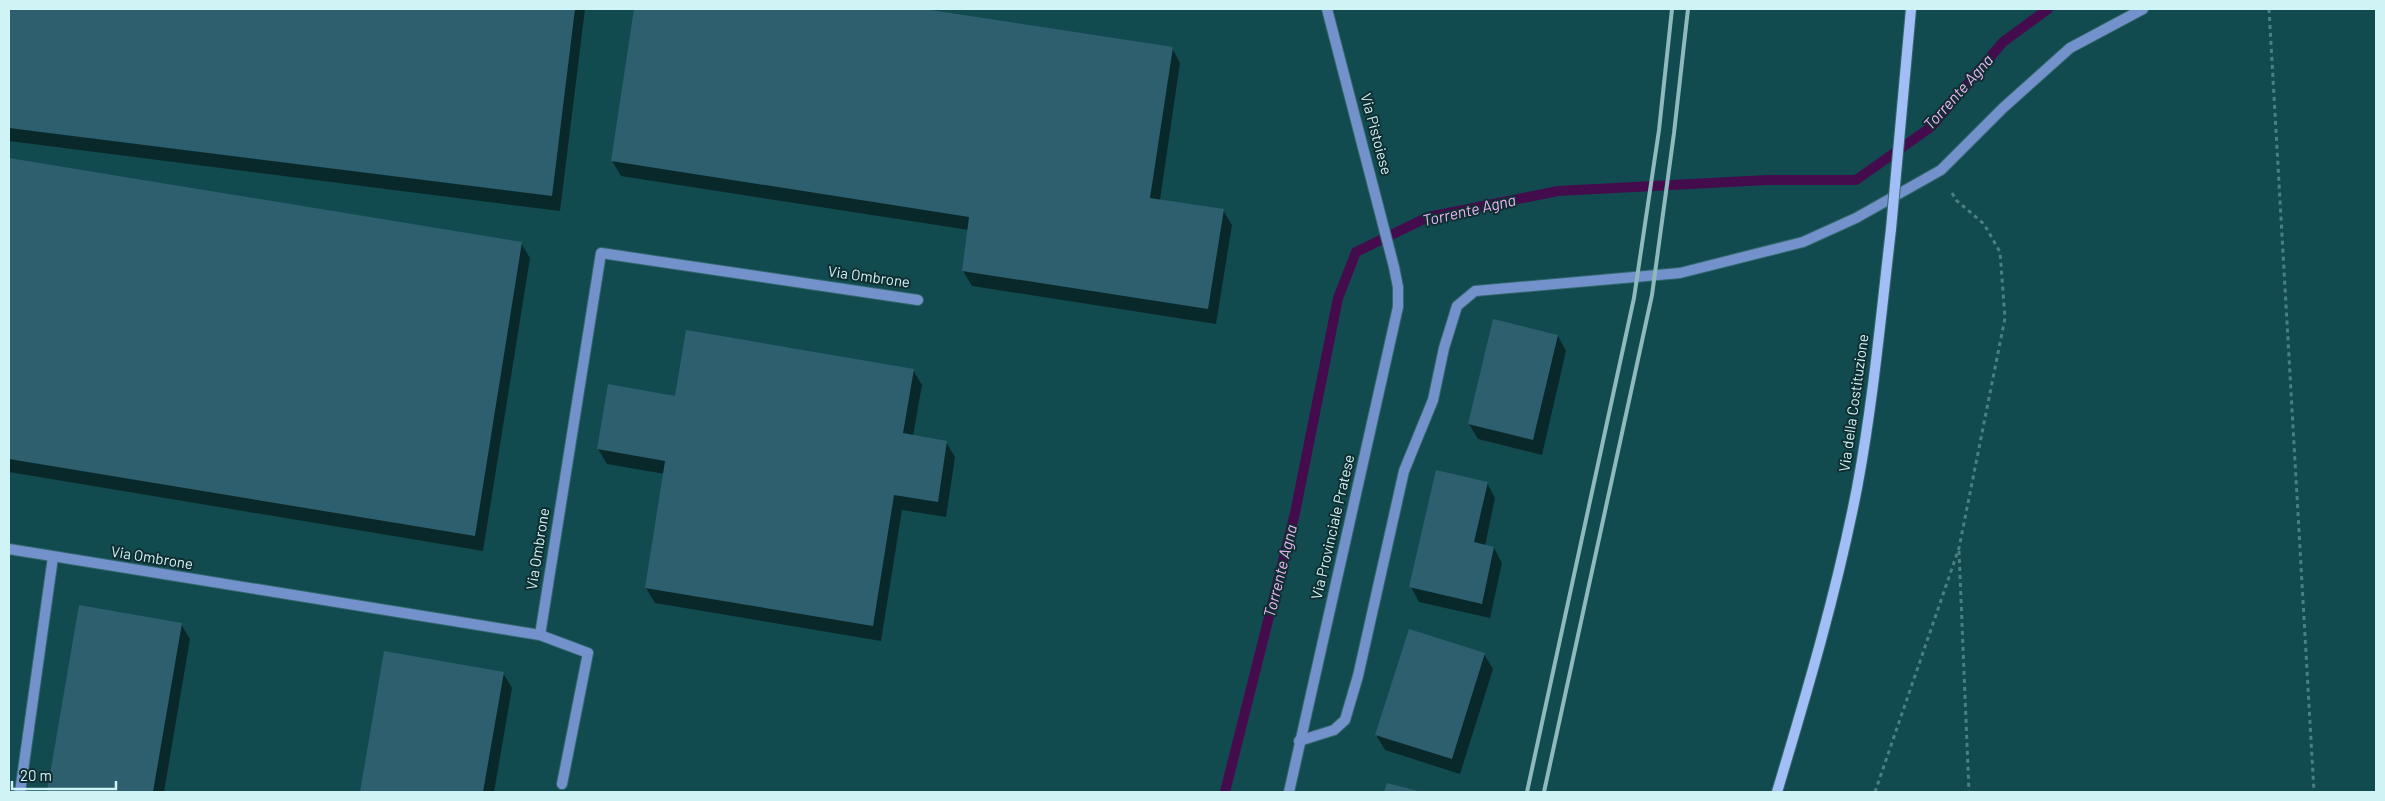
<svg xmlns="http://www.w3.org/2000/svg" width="2385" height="801" viewBox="0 0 2385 801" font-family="Barlow,sans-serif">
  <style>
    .shadow { fill: #0007 }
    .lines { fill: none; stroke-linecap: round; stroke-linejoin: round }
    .stream { stroke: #450c4d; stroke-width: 10 }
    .building { fill: #2d5f6f }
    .service-casing { stroke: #33696e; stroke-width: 12 }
    .minor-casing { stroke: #33696e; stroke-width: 12 }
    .tertiary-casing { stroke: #33696e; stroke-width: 12 }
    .secondary-casing { stroke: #33696e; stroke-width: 12 }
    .path { stroke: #4c7f83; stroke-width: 3; stroke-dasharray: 4 4; stroke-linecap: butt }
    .service { stroke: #7392cc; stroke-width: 10 }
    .minor { stroke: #7392cc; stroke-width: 10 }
    .tertiary { stroke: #7392cc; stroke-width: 10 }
    .secondary { stroke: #a1bff6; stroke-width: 10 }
    .rail { stroke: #8fbabd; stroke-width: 4 }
    .secondary-bridge-casing { stroke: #33696e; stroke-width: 12; stroke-linecap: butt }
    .secondary-bridge { stroke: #a1bff6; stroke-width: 10 }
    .labels { text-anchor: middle; stroke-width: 4; stroke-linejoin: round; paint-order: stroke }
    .street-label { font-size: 15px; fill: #d0f3f5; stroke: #102e31 }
    .water-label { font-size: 16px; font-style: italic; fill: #eeb5f6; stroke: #102e31 }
  </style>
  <rect width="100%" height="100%" fill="#114b50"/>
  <path class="shadow" d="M9 9H585L560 211 9 141Z
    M635 9H916L1172 48 1180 63 1160 200 1223 210 1232 225 1216 324 972 286 963 271 969 230 621 176 612 161Z
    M9 159 521 243 530 258 483 551 9 472Z
    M1558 336 1566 351 1542 455 1478 439 1469 424Z
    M913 370 922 385 913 436 946 442 955 457 946 517 902 510 881 641 655 603 646 588 665 474 607 464 598 449 609 385 676 397Z
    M1487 483 1495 498 1485 546 1494 548 1502 563 1490 618 1419 602 1411 587Z
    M80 606 181 624 190 639 164 792H48Z
    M385 652 503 673 512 688 494 792H361Z
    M1484 654 1493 669 1460 774 1385 750 1376 735Z"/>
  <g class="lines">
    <path class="stream" d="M1225 792 1295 513 1338 298 1356 252 1428 217 1558 191 1767 180H1856L1931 127 2003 42 2048 9"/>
  </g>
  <path class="building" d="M9 9H575L552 196 9 128Z
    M634 9H924L1173 47 1150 198 1224 209 1208 309 962 271 969 217 611 161Z
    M9 158 522 242 475 536 9 459Z
    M1493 319 1558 335 1533 440 1468 424Z
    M686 330 914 369 903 433 947 441 938 502 894 495 873 626 645 588 665 461 597 449 608 384 675 396Z
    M1436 470 1488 482 1474 542 1494 547 1482 604 1409 587Z
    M79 605 182 623 153 792H47Z
    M1409 629 1485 653 1452 759 1375 735Z
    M384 651 504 672 483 792H360Z
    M1387 783 1422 792H1384Z"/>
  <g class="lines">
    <g class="service-casing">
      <path id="service" d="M540 635 588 653 562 784
        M20 792 53 557"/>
    </g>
    <g class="minor-casing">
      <path id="minor" d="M9 549 540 635 601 253 918 300
        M1299 741 1334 730 1345 720 1358 676 1404 471 1433 400 1444 348 1457 306 1475 291 1680 273 1803 242 1856 218 1941 170 2003 108 2070 48 2143 9"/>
    </g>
    <g class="tertiary-casing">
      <path id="tertiary" d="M1289 792 1398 307V287L1394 267 1327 9"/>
    </g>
    <g class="secondary-casing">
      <path id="secondary" d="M1777 792C1807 692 1837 591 1857 488 1873 403 1881 315 1891 229"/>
    </g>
    <path class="path" d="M2269 9 2314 792
      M1959 551 1969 792
      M1875 792 1959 548 2005 318 2000 252 1984 224 1956 200 1951 191"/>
    <use href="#service" class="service"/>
    <use href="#minor" class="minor"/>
    <use href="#tertiary" class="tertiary"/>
    <use href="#secondary" class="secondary"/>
    <path class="rail" d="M1527 792 1634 298 1659 130 1672 9
      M1544 792 1652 295 1674 133 1688 9"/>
    <g class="secondary-bridge-casing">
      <path id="secondary-bridge" d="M1891 229 1911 9"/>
    </g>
    <use href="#secondary-bridge" class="secondary-bridge"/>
  </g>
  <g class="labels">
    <g class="street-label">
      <text transform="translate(1376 134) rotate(75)" y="5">Via Pistoiese</text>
      <text transform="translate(869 277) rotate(8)" y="5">Via Ombrone</text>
      <text transform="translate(1854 403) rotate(-82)" y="5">Via della Costituzione</text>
      <text transform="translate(1333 527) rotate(-77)" y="5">Via Provinciale Pratese</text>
      <text transform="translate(538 549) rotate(-81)" y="5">Via Ombrone</text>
      <text transform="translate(152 558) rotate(9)" y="5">Via Ombrone</text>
    </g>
    <g class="water-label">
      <text transform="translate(1958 92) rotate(-48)" y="6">Torrente Agna</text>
      <text transform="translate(1469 210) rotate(-13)" y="6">Torrente Agna</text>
      <text transform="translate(1280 571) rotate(-76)" y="6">Torrente Agna</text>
    </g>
  </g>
  <rect width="2385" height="801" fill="none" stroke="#d0f3f5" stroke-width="20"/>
  <path d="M12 781v8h104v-8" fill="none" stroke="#d0f3f5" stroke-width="2.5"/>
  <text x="20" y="781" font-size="15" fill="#d0f3f5" stroke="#102e31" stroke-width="4" paint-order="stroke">20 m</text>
</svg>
